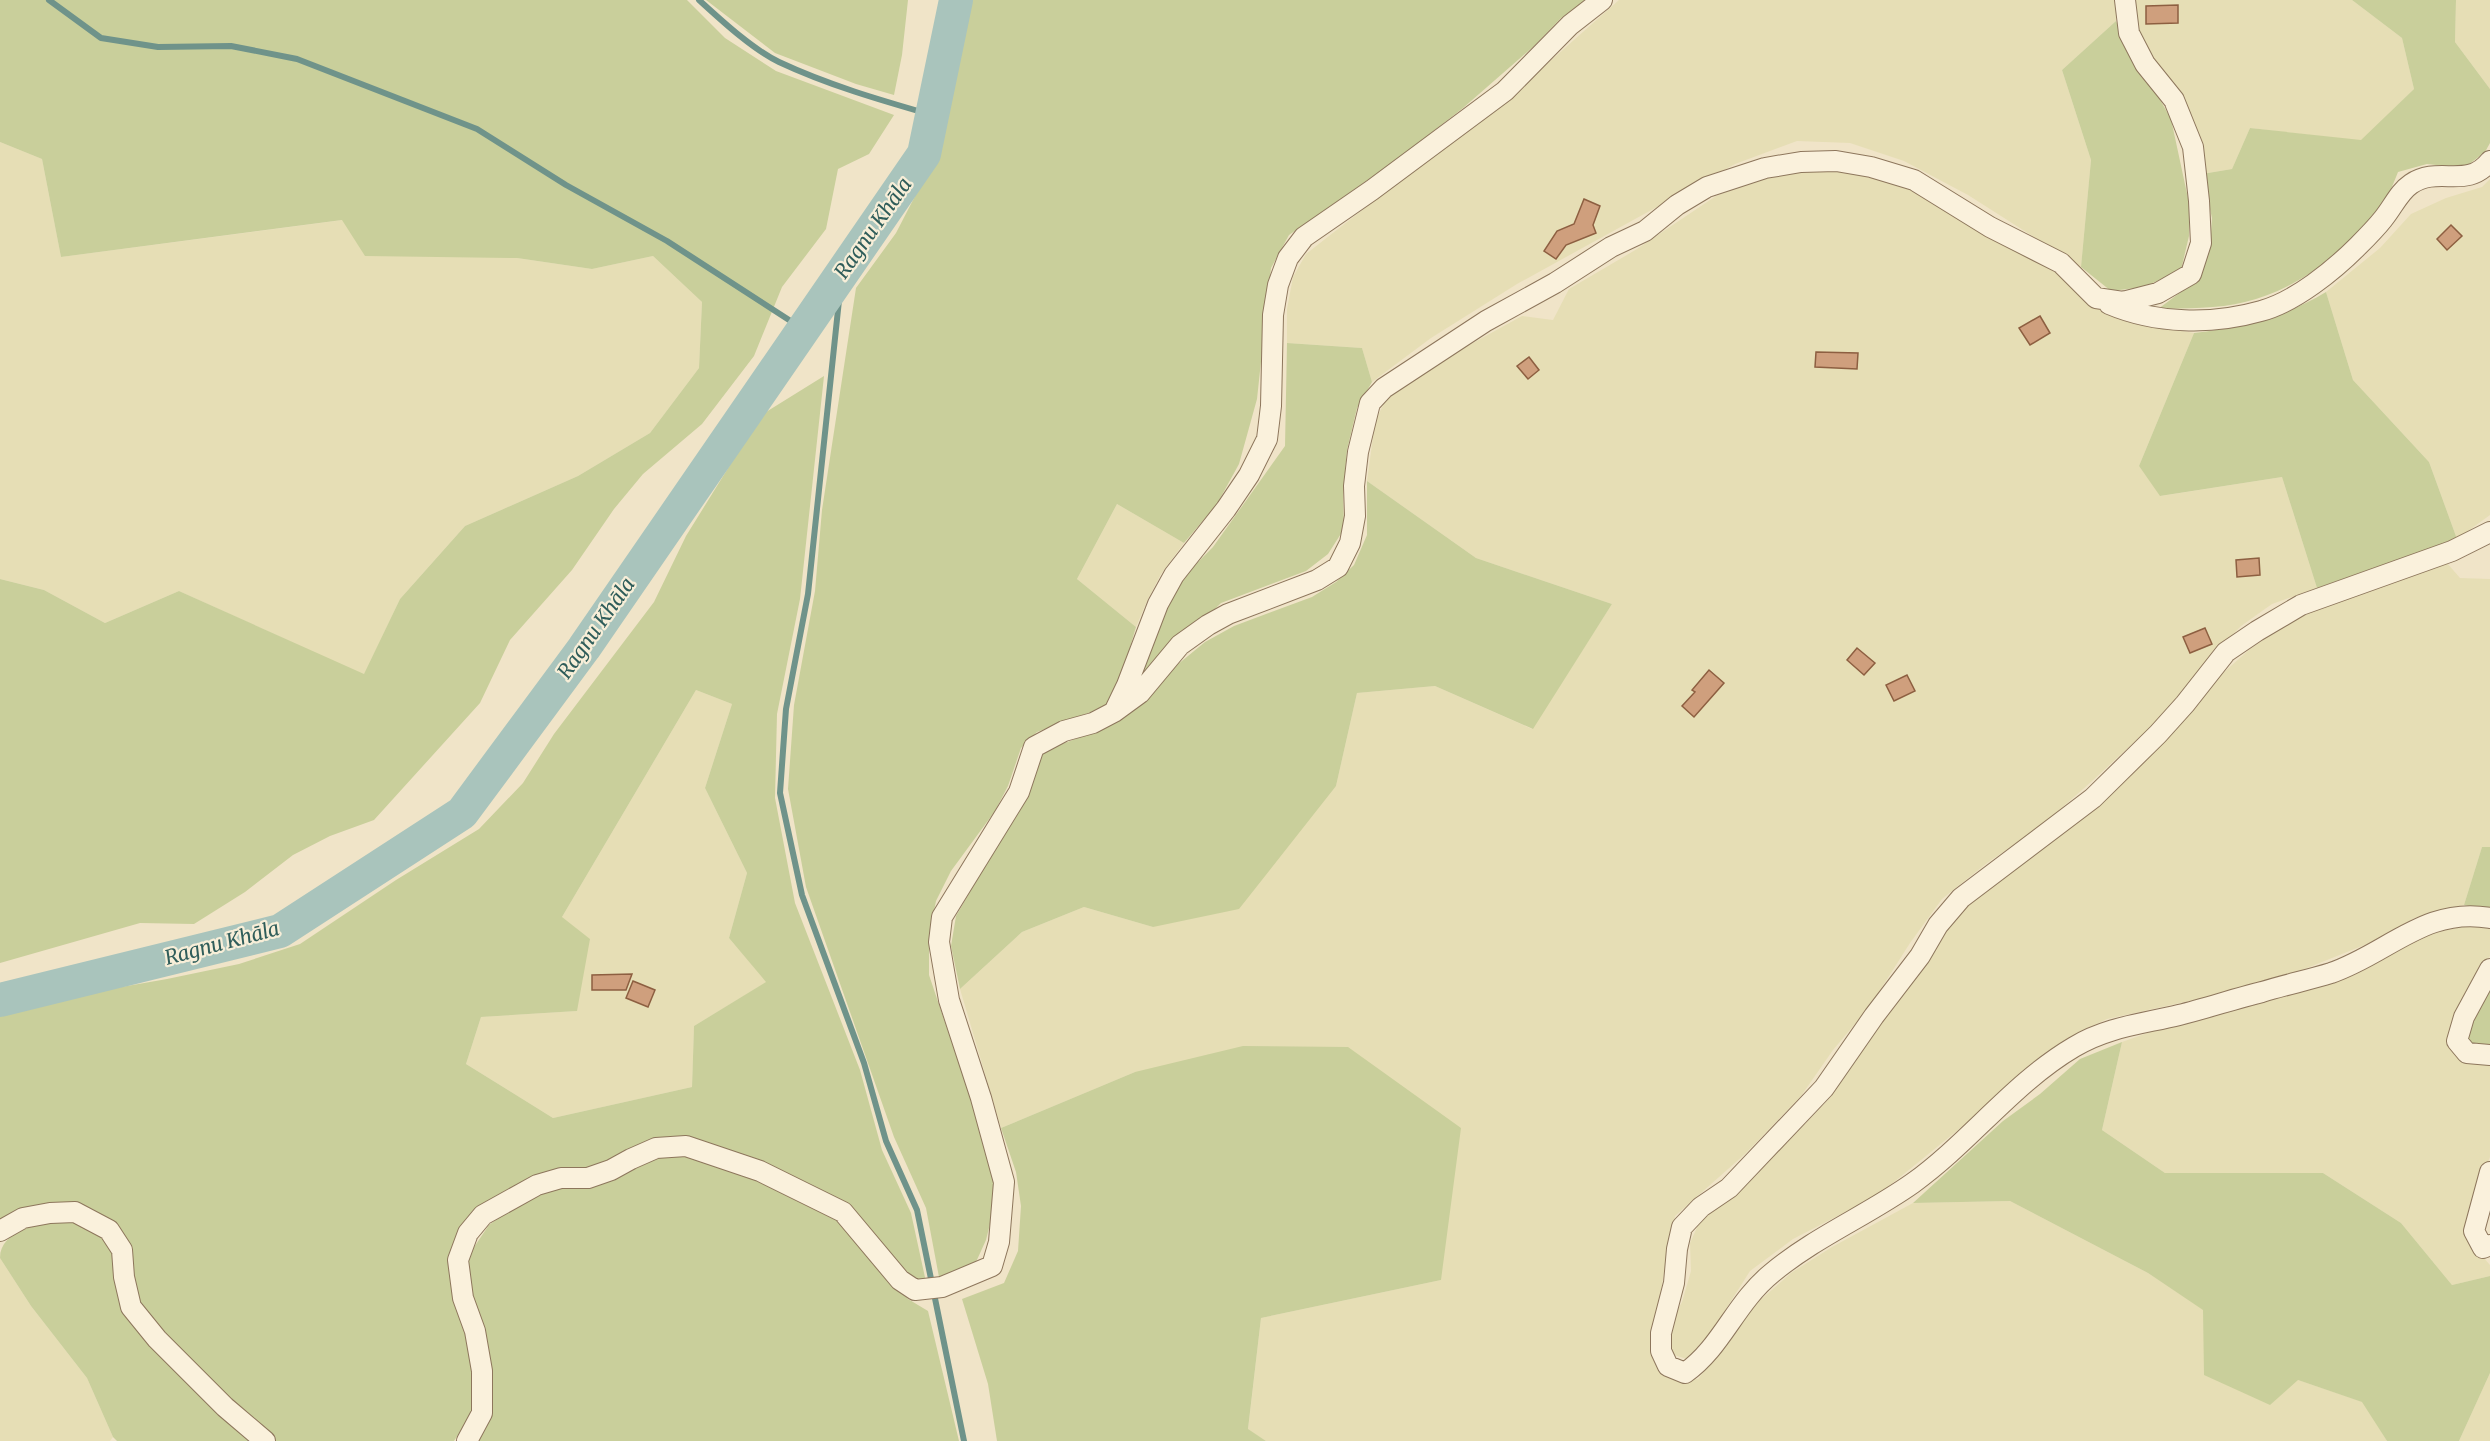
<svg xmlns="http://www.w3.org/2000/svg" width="2490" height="1441" viewBox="0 0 2490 1441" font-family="Merriweather,serif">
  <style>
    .farmland { fill: #e6deb5 }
    .green { fill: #c9cf9b; fill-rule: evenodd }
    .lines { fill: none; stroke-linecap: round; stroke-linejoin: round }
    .stream { stroke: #6f938a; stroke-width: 6 }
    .river { stroke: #a9c4bc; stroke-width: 34 }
    .building { fill: #cf9f7d; stroke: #8d5f41; stroke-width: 1.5 }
    .minor-casing { stroke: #8d765c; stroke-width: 22 }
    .minor { stroke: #faf1dc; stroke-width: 20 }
    .labels { text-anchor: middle; stroke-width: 4.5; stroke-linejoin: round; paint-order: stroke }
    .water-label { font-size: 20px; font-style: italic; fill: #2f5d5a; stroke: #f7eed8 }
  </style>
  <rect width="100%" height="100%" fill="#f0e4c8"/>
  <path class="farmland" d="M1619 0H2116V21L2062 70 2091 160 2081 267 1968 195 1904 161 1850 143 1797 141 1735 164 1517 284 1431 338 1372 382 1362 348 1287 343V309L1293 277 1306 254 1530 79Z
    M2134 0H2352L2402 38 2414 89 2361 141 2250 128 2232 169 2202 174 2145 59 2132 18Z
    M2456 0H2490V89L2455 42Z
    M0 142 42 159 61 257 343 220 517 258 592 269 653 256 702 302 699 368 650 433 578 476 465 526 400 599 364 675 179 591 105 623 44 590 0 579Z
    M1827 170 1866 176 1908 187 2058 274 2095 306 2140 324 2194 333 2139 466 2161 496 2282 477 2317 588 2272 604 2241 626 2207 661 2157 721 2091 782 2040 827 1987 863 1942 899 1910 943 1870 1006 1833 1050 1801 1096 1745 1154 1675 1216 1664 1272 1652 1353 1667 1377 1698 1379 1758 1302 1791 1273 1832 1247 1913 1203 2010 1201 2148 1273 2204 1310 2298 1380 2363 1402 2387 1441H1266L1248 1430 1261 1318 1441 1280 1135 1072 1001 1128 960 989 1022 932 1084 907 1153 927 1336 786 1357 693 1435 686 1532 729 1612 604 1476 558 1367 481 1375 422 1391 388 1522 316 1553 320 1569 289 1637 249 1716 196 1753 181 1795 171Z
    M2490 179V515L2457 539 2429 462 2353 380 2326 292 2380 248 2411 214 2446 198 2482 187Z
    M1117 504 1184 543 1161 574 1147 601 1136 627 1077 579Z
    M2447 563 2460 578 2490 579V847H2482L2464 905 2414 918 2382 938 2287 976 2212 996 2107 1019 2077 1033 1878 1195 1793 1239 1750 1271 1693 1361 1671 1354 1667 1329 1682 1302 1691 1271 1690 1243 1700 1221 1756 1175 1830 1098 1902 994 1928 963 1943 929 1967 905 2053 841 2143 762 2223 673 2250 649 2282 627 2333 601Z
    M696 690 732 704 705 788 747 873 729 938 767 982 694 1026 692 1087 553 1118 466 1064 481 1017 577 1011 562 917Z
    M2472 925 2490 929V956L2475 976 2453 1032 2490 1058V1157L2468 1211 2467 1239 2490 1265V1276L2452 1285 2401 1223 2323 1173H2165L2102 1130 2122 1042 2427 934Z
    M0 1258 31 1306 87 1378 113 1437 110 1441H0Z
    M2490 1373V1441H2459Z"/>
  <path class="green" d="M0 0H687L725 38 776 71 894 115 869 154 838 169 826 229 782 287 754 356 702 424 643 474 614 509 572 570 510 640 480 703 374 820 330 836 293 855 245 892 194 924 140 923 0 963V579L44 590 105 623 179 591 364 674 400 599 465 526 578 476 650 433 699 368 702 302 653 256 592 269 517 258 365 256 342 220 61 257 42 159 0 142Z
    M706 0H908L902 55 894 95 856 84 775 53Z
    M967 0H1587L1561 18 1534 46 1463 108 1395 161 1289 235 1271 268 1257 399 1239 464 1217 504 1184 543 1117 504 1077 579 1136 627 1121 678 1107 706 1037 732 1021 748 1008 786 995 811 951 871 936 901 929 936V975L994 1167 995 1204 986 1240 976 1262 939 1277 926 1208 894 1137 806 887 788 789 794 705 815 591 822 510 856 288 896 233 929 169 946 117Z
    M2352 0H2456L2455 42 2490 89V143L2485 152 2464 168 2427 164 2398 172C2393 184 2388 199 2380 209 2346 252 2298 289 2245 302 2218 309 2186 308 2158 309L2197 280 2210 248 2212 218 2202 174 2232 169 2250 128 2361 140 2414 89 2402 38Z
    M2116 21 2128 52 2150 82 2171 119 2189 203V236L2181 270 2144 287 2111 291 2081 267 2091 160 2062 70Z
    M2326 292 2353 380 2429 462 2457 539 2317 588 2282 477 2160 496 2139 466 2194 333C2242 327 2285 317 2326 292Z
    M1287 343 1362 348 1372 382 1357 408 1347 450 1343 494 1344 529 1328 554 1306 571 1221 603 1135 688 1164 604 1183 577 1213 547 1285 446Z
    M824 376 800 599 777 714 775 798 795 903 860 1070 882 1150 911 1213 926 1282 910 1279 899 1269 864 1222 845 1207 685 1139 600 1168 580 1170 461 1230 471 1333 475 1409 454 1441H276L196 1370 135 1300 130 1273 85 1210 0 1227V1011L13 1006 167 979 239 964 300 944 396 880 479 829 523 783 554 734 654 602 686 536 761 415ZM696 690 732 704 705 788 747 873 729 938 766 982 694 1026 692 1087 553 1118 466 1064 481 1017 577 1011 590 939 562 917Z
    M1367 481 1476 558 1612 604 1533 729 1435 686 1357 693 1336 786 1239 909 1153 927 1084 907 1022 932 960 989 951 946 956 916 1024 799 1042 752 1098 730 1205 642 1234 626 1312 597 1336 582 1354 565 1367 535Z
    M2482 847H2490V911L2464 905Z
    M2490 989V1046L2467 1042 2469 1027Z
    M2122 1042 2102 1130 2165 1173H2323L2401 1223 2452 1285 2490 1276V1373L2459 1441H2387L2362 1402 2298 1380 2270 1405 2204 1375 2203 1310 2148 1273 2010 1201 1913 1203 2003 1121 2040 1094 2080 1059Z
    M1243 1046 1348 1047 1461 1128 1441 1280 1261 1318 1248 1429 1266 1441H997L988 1384 962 1299 1004 1283 1018 1251 1021 1206 1016 1172 1001 1128 1135 1072Z
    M660 1157H694L767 1183 818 1208 851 1228 908 1299 928 1311 959 1441H470L487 1411 468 1289V1256L489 1225 525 1199 562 1186 628 1172Z
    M65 1219 92 1228 111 1245 125 1308 254 1441H117L113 1437 87 1378 31 1306 0 1258C0 1229 43 1223 65 1219Z"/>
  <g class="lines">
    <path class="stream" d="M49 0 101 38 158 47 231 46 297 59 477 129 566 185 667 241 803 329
      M699 0C721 20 752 49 779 62 828 85 880 100 932 115
      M842 272 808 594 786 709 780 793 802 895 864 1063 886 1141 917 1210 964 1441"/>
    <path class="river" d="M0 1000 280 931 462 813 584 648 924 154 956 0"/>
  </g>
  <path class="building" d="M2178 5V23L2146 24V6Z
    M1584 199 1600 206 1593 225 1596 233 1566 245 1556 259 1544 251 1557 231 1574 224Z
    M2451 225 2462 236 2447 250 2437 239Z
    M2040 316 2050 333 2030 345 2019 328Z
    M1816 352 1858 353 1857 369 1815 367Z
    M1529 357 1539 370 1528 379 1517 366Z
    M2259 558 2260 575 2237 577 2236 560Z
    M2205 628 2212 644 2190 653 2183 637Z
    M1857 648 1875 663 1864 675 1847 660Z
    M1709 670 1724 683 1694 717 1682 706 1695 692 1692 690Z
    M1907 675 1915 691 1894 701 1886 685Z
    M632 974 626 990H592V975Z
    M633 981 655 990 648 1007 626 998Z"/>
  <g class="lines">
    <g class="minor-casing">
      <path id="minor" d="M2109 304C2156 324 2212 325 2261 311 2295 302 2334 270 2358 246 2367 237 2376 228 2383 219 2393 207 2399 192 2411 184 2439 165 2467 190 2490 161
        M2490 532 2452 551 2301 605 2257 631 2226 652 2185 704 2158 734 2093 798 1961 898 1938 925 1920 956 1874 1016 1824 1088 1729 1188 1701 1207 1682 1227 1677 1249 1674 1283 1661 1333V1351L1668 1366 1685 1373C1722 1347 1735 1303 1772 1273 1815 1237 1868 1215 1913 1183 1970 1142 2013 1083 2074 1047 2107 1027 2142 1024 2179 1015 2207 1008 2234 999 2262 992 2285 985 2308 980 2331 973 2387 954 2426 906 2490 918
        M1115 710 1127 685 1158 604 1174 575 1226 509 1249 475 1267 439 1271 406 1273 315 1278 285 1288 258 1304 237 1372 190 1505 91 1570 25 1602 0
        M2490 969 2464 1017 2457 1041 2467 1053 2490 1055
        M2490 1172 2474 1231 2483 1248 2490 1245
        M0 1231 23 1218 50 1213 75 1212 109 1230 122 1250 124 1277 131 1307 157 1339 225 1407 265 1441
        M467 1441 482 1413V1371L475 1331 463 1298 458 1260 468 1233 483 1215 537 1185 561 1178H588L611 1170 631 1159 656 1148 686 1146 760 1171 843 1212 900 1280 915 1290 942 1287 992 1266 999 1242 1004 1182 981 1098 949 1000 939 942 942 917 1019 792 1034 747 1064 731 1093 723 1114 712 1140 693 1180 645 1208 625 1228 614 1317 580 1338 567 1350 543 1355 516 1354 486 1358 452 1370 403 1384 388 1486 321 1555 283 1611 247 1645 231 1677 205 1707 187 1765 168 1801 162 1836 161 1871 167 1914 180 1990 227 2061 263 2096 298 2123 302 2158 293 2191 274 2201 243 2199 201 2193 147 2174 100 2145 64 2129 33 2125 0"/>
    </g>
    <use href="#minor" class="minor"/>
  </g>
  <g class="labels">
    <g class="water-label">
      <text transform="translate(873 228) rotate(-55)" y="7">Ragnu Khāla</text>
      <text transform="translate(596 628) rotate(-55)" y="7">Ragnu Khāla</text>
      <text transform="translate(222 943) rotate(-15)" y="7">Ragnu Khāla</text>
    </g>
  </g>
</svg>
